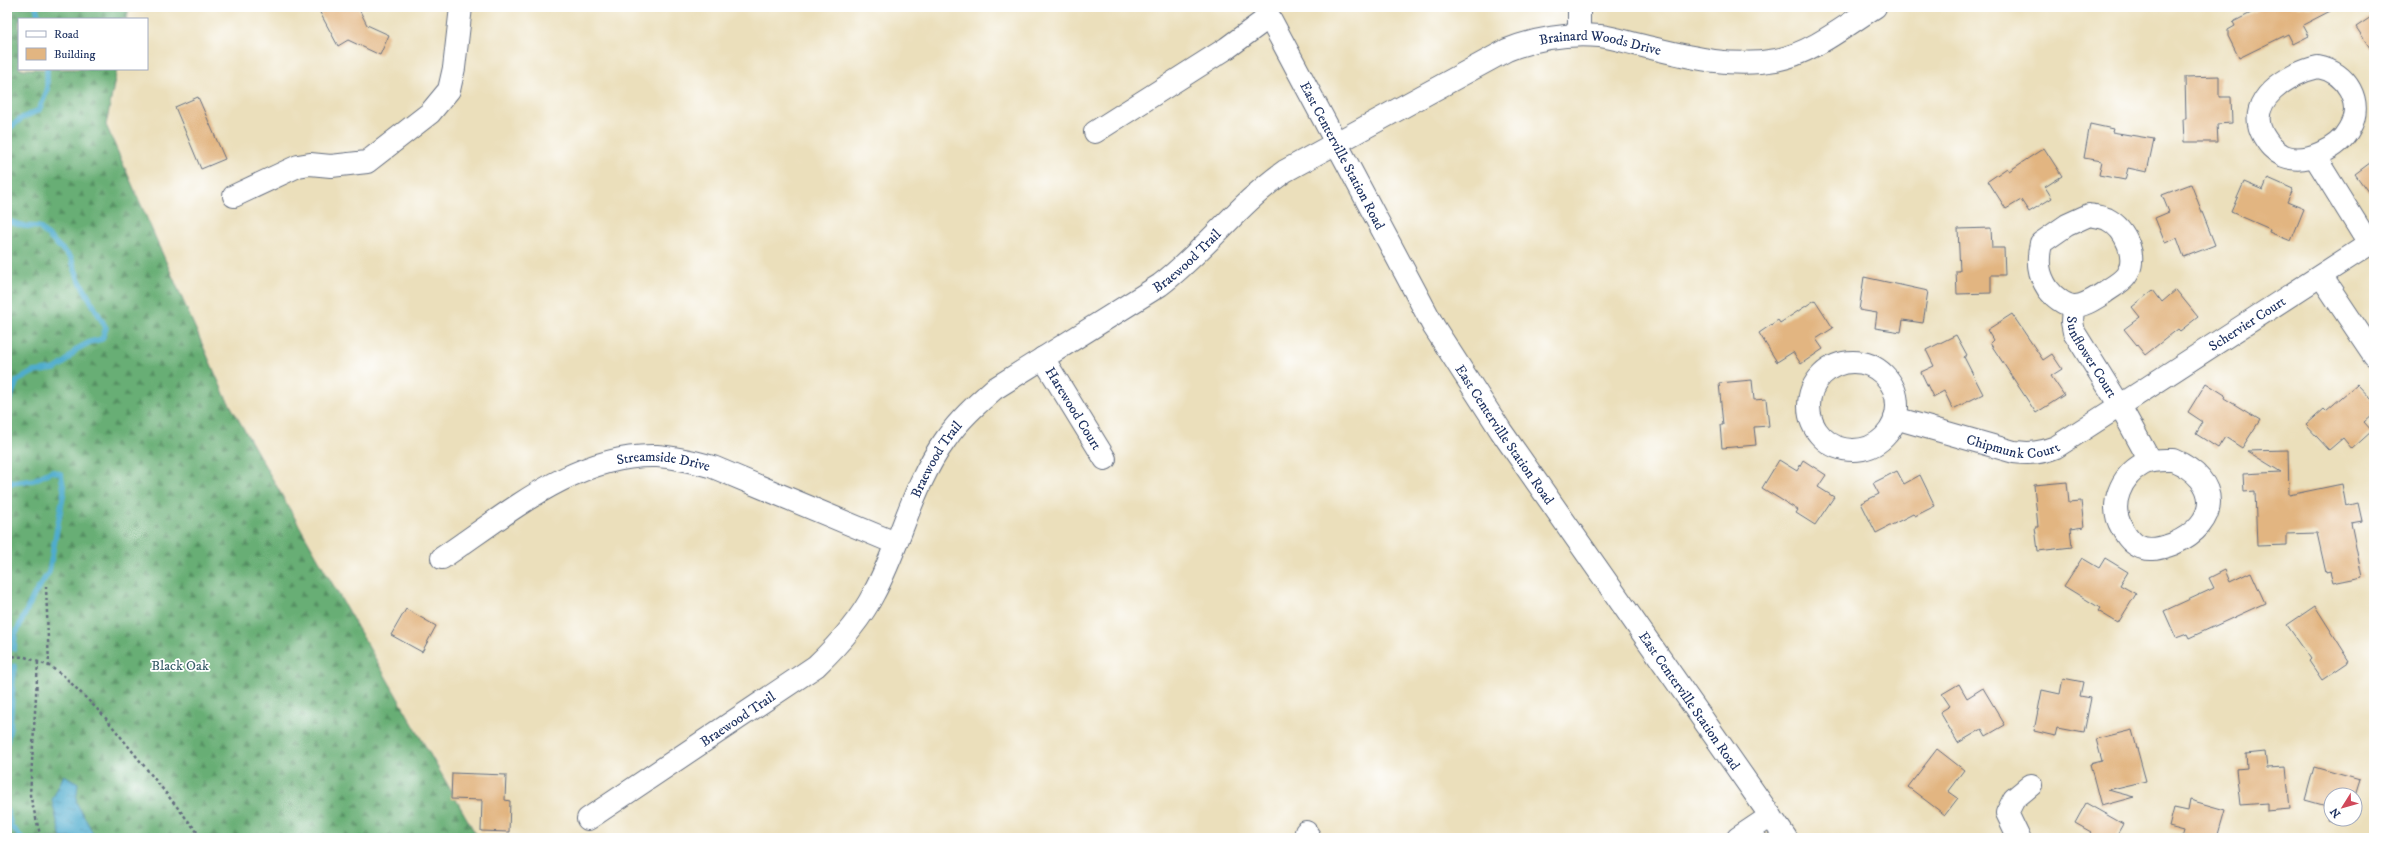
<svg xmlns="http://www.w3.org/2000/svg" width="2381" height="845" viewBox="0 0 2381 845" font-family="'IM FELL DW Pica',serif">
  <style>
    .forest { fill: url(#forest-firs); stroke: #426e69 }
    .water { fill: url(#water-ripples); stroke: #356e96 }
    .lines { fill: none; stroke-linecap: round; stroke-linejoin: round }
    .stream { stroke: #4faccd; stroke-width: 5.5 }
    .building { fill: #e2b581 }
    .minor-casing { stroke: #646d7f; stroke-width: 24 }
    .path { stroke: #646d7f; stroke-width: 2.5; stroke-dasharray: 3 3; stroke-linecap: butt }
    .minor { stroke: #fff; stroke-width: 22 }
    .labels { text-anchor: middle; stroke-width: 3.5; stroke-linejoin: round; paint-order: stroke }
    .street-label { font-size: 14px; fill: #1b2f5e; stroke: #fff }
    .park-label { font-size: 14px; fill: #3a5e6a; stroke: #fff }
  </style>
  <defs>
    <pattern id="forest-firs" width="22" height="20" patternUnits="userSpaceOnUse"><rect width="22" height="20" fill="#68ae74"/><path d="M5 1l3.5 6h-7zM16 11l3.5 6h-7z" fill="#558e62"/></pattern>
    <pattern id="water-ripples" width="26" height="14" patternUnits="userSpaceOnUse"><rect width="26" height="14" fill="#4faccd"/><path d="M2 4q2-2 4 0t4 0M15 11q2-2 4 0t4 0" fill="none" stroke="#418caa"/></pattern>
  </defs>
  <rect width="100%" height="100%" fill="#fff"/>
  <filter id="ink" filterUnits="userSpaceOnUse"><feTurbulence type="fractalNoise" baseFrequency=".025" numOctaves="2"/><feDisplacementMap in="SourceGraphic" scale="8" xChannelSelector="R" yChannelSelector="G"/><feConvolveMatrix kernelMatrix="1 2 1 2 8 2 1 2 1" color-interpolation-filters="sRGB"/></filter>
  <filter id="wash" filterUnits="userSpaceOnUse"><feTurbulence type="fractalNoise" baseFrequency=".012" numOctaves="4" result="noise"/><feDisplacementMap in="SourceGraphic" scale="16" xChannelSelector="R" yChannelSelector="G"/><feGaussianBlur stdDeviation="0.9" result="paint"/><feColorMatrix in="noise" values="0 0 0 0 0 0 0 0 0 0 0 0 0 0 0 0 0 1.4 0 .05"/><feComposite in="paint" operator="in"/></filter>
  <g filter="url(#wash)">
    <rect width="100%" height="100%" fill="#ebdfbb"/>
    <path class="forest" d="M7 7H129L127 19H19V69H117L106 125 225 396 478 838H7Z"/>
    <path class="water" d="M64 775 78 783 76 802 93 833 91 838H61L52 800Z"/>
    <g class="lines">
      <path class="stream" d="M36 7 39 19
        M7 130 22 118 39 110 47 91V69
        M7 221 24 226 39 227 71 258 78 278 106 328 102 339 90 342 77 349 64 363 55 369 33 372 17 381 7 406
        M7 479 12 483 34 480 52 471 61 474 64 491 49 572 34 595 15 635 14 649
        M7 742 10 727 14 666
        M7 811 11 826 22 838"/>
    </g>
    <g id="blocks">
      <path class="building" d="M317 7H358L367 25 389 35 380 55 348 40 338 46Z
        M2263 7H2338L2303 25 2309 36 2293 44 2288 34 2239 58 2228 36V30L2235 26 2233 22Z
        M2374 15V54L2356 27Z
        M2219 76V97H2231L2232 123 2217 124 2218 142H2184L2183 119H2186L2185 77Z
        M198 97 225 159 201 169 175 107Z
        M2090 124 2113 129 2112 132 2154 139 2147 172 2128 168 2125 180 2099 175 2102 161 2084 158Z
        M2044 148 2062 176 2045 187 2052 198 2029 212 2021 200 2006 209 1988 181 2007 168 2009 171Z
        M2374 160V200L2355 174Z
        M2268 178 2293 189 2287 202 2304 209 2291 241 2269 232 2270 229 2231 212 2244 182 2263 190Z
        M2191 184 2215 245 2184 257 2177 238 2165 243 2155 218 2169 212 2162 195Z
        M1991 228 1992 248H2004L2005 275H1991V293L1957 294 1956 271H1960L1958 229Z
        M1864 277 1928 291 1923 323 1903 320 1901 332 1875 328 1877 313 1859 310Z
        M2153 290 2162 302 2176 290 2198 317 2180 331 2178 329 2145 355 2124 329 2140 317 2132 307Z
        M1815 300 1833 328 1816 339 1823 349 1801 364 1793 352 1777 362 1759 333 1778 320 1780 323Z
        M2012 314 2043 360 2052 354 2062 369 2051 376 2064 395 2036 413 1990 343 1993 340 1987 330Z
        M1956 335 1967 355 1964 357 1983 394 1953 409 1944 391 1933 397 1921 372 1934 366 1926 350Z
        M1752 380 1754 400 1766 399 1769 426 1754 427 1756 445 1722 448 1720 425H1723L1719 383Z
        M2206 383 2225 395 2224 398 2260 420 2242 448 2225 437 2218 448 2196 434 2203 422 2188 412Z
        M2357 384 2374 402V413L2364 422 2372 431 2352 449 2343 438 2329 450 2306 425 2324 409 2326 411Z
        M2288 450 2289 495 2342 484 2346 506 2358 503 2362 521 2351 523 2362 577 2333 583 2330 572 2326 573 2317 533 2287 534V545L2257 546 2255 491 2244 492 2243 474 2281 472 2247 451Z
        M1779 460 1797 471 1803 460 1826 475 1818 487 1834 497 1815 525 1796 513 1798 510 1762 488Z
        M1897 471 1904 484 1920 475 1935 506 1915 516 1913 514 1876 533 1861 503 1879 494 1873 483Z
        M2067 482 2069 502 2081 501 2084 527 2070 529 2072 547 2038 551 2035 527H2038L2034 485Z
        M2082 558 2099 568 2105 558 2128 572 2120 585 2136 594 2118 623 2098 611 2100 608 2064 586Z
        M2225 570 2230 582 2251 572 2265 603 2189 638 2187 634 2176 638 2164 611 2214 588 2209 578Z
        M2315 606 2350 661 2322 680 2309 661 2311 659 2287 625Z
        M406 609 436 626 422 652 391 635Z
        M2063 678 2083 682 2080 696 2091 698 2084 733 2057 728 2055 736 2034 731 2042 690 2060 694Z
        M1959 684 1967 698 1983 688 2005 725 1986 736 1982 729 1958 743 1940 712 1950 706 1942 694Z
        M2132 730 2146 781 2108 790 2134 797 2101 806 2090 764 2102 761 2096 739Z
        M1937 749 1964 770 1948 791 1958 798 1945 815 1908 787Z
        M2265 752 2267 768 2286 767 2290 809 2267 811V803L2240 805 2236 769 2247 768 2246 754Z
        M2314 767 2360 780 2355 796 2331 795V819H2348L2347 824 2327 819 2330 807 2305 800Z
        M452 773 506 775 505 800 510 801 509 832 481 831 482 800 451 799Z
        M2190 800 2225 810 2217 838H2182L2184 831 2169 827 2174 808 2188 811Z
        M2086 803 2123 824 2115 838H2087L2091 832 2075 823Z"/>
    </g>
  </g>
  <g filter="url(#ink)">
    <use href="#blocks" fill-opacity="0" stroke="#646d7f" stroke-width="1"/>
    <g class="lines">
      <g class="minor-casing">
        <g id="minor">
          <path id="s1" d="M1264 7 1434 327 1501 431 1786 838"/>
          <path d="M1579 7V35"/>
          <path d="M2318 67C2346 72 2365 102 2349 129 2339 148 2306 165 2284 156 2274 151 2269 145 2263 135 2244 100 2290 73 2318 67Z"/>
          <path d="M1095 132 1227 48 1269 17"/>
          <path d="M2315 157 2369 244"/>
          <path d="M234 196 298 166 310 164 331 166 367 162 430 113 449 90 454 68 461 7"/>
          <path d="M2089 215C2095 216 2102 217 2107 219 2126 229 2139 258 2126 276 2121 283 2110 288 2104 293 2096 298 2083 307 2073 306 2064 305 2053 296 2048 289 2038 274 2037 261 2041 243L2067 225Z"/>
          <path d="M2321 276 2374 355"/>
          <path id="s2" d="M2073 306 2072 322 2074 332 2120 406 2150 461"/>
          <path id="s3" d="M1043 358 1105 459"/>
          <circle cx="1853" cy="406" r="44"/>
          <path id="s4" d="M1895 418 2014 452C2030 454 2041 453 2056 447L2374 241"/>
          <path d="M2173 460C2221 480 2221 523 2173 544 2162 548 2149 552 2138 546 2130 542 2126 535 2122 528 2108 505 2121 476 2143 464 2152 459 2164 460 2173 460Z"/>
          <path id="s5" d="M442 558C506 515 576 453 657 456 676 457 695 462 713 467L895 543"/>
          <path id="s6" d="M588 819 816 666C839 644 860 621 874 593 901 543 912 485 946 439 959 420 977 404 994 389L1160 285C1206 250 1237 205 1285 171L1507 50C1537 38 1567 33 1600 36 1611 37 1624 41 1635 44 1682 55 1727 69 1776 60 1812 53 1845 26 1875 7"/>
          <path d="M1306 832 1310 838"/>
          <path d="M1738 838 1771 816"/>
          <path d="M2019 838 2007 813 2014 799 2031 785"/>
        </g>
      </g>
      <path class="path" d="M46 586 49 666
        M7 656 25 657 49 666 64 676 104 716 202 838
        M38 662 30 795 41 838"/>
      <use href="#minor" class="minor"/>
    </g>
  </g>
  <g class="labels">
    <g class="street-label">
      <text dy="5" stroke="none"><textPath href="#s6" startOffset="1322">Brainard Woods Drive</textPath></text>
      <text dy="5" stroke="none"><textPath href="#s1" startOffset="168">East Centerville Station Road</textPath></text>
      <text dy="5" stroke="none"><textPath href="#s6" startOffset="840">Braewood Trail</textPath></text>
      <text dy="5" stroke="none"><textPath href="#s4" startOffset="394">Schervier Court</textPath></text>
      <text dy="5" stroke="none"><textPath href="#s2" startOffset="56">Sunflower Court</textPath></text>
      <text dy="5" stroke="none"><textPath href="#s3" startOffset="59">Harewood Court</textPath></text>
      <text dy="5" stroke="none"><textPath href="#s1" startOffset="491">East Centerville Station Road</textPath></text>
      <text dy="5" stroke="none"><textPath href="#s4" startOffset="122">Chipmunk Court</textPath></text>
      <text dy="5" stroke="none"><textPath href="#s6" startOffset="516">Braewood Trail</textPath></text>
      <text dy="5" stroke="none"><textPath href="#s5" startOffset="249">Streamside Drive</textPath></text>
      <text dy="5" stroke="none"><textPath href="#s1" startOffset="815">East Centerville Station Road</textPath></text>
      <text dy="5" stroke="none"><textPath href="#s6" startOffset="180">Braewood Trail</textPath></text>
    </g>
    <g class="park-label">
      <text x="180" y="670">Black Oak</text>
    </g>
  </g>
  <rect width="2381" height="845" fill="none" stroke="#fff" stroke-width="24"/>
  <rect x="18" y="18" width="130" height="52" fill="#ffffff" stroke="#a4acbf"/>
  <rect x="26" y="31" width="20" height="6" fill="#ffffff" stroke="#a4acbf"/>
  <text x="54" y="38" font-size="12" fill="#1b2f5e">Road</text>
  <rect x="26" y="48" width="20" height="12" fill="#e2b581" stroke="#a4acbf"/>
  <text x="54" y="58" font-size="12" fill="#1b2f5e">Building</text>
  <g transform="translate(2343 807) rotate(233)"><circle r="19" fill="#ffffff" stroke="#a4acbf"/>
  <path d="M0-3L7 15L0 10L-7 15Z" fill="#d1495b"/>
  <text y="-6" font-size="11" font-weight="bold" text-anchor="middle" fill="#1b2f5e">N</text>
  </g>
</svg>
